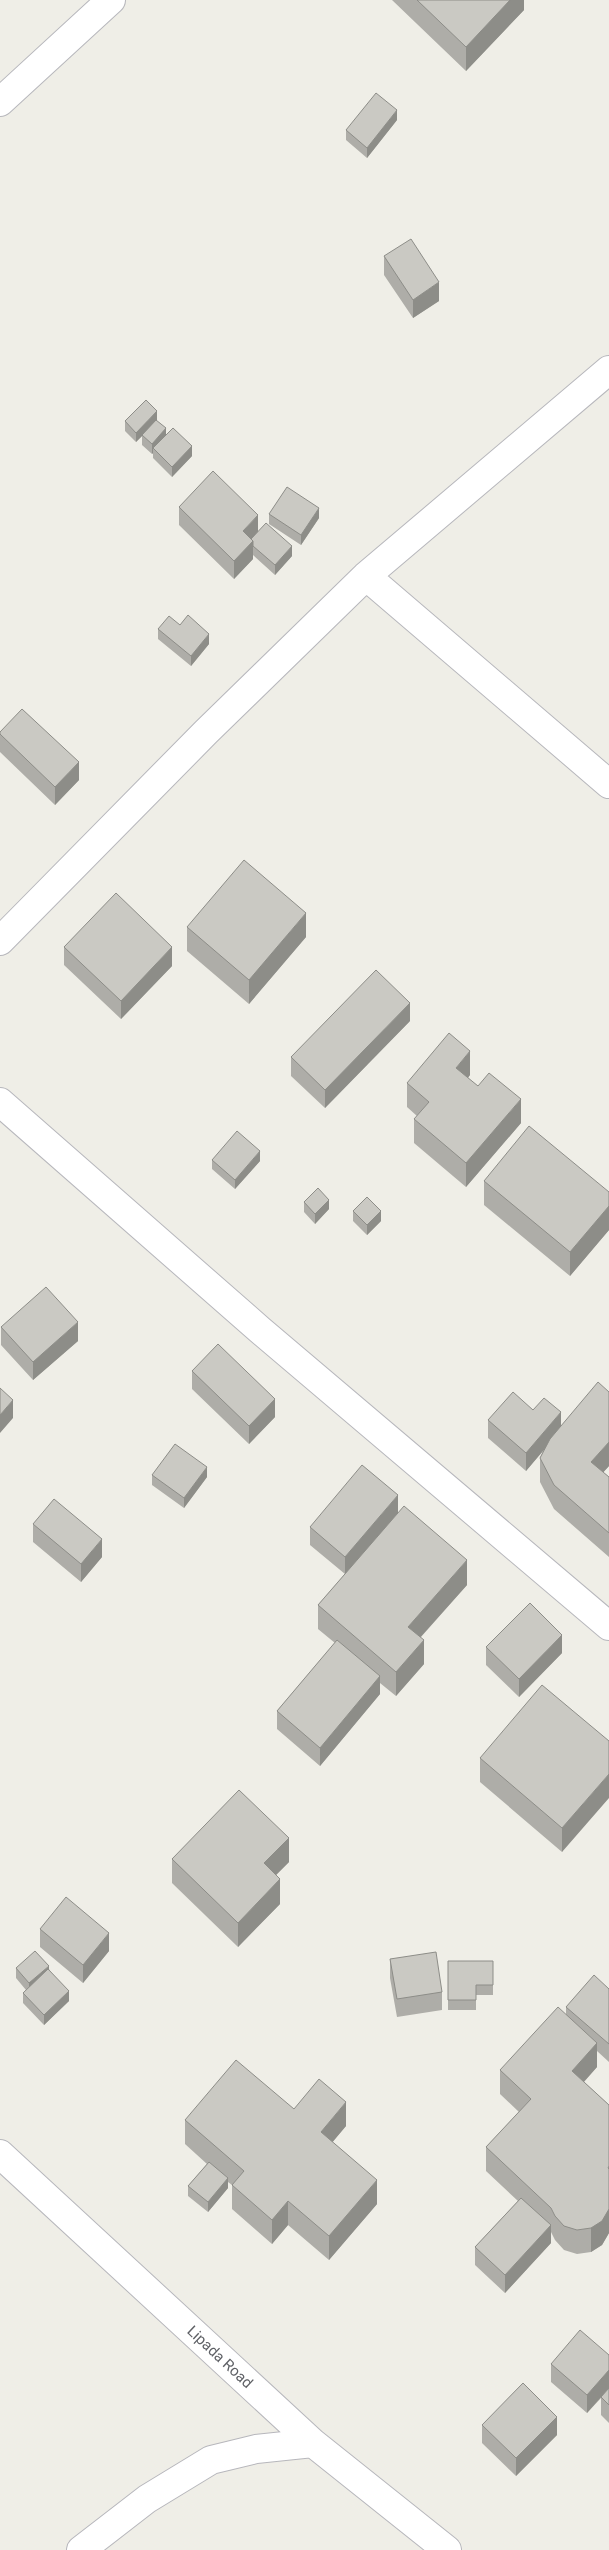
<svg xmlns="http://www.w3.org/2000/svg" width="609" height="2550" viewBox="0 0 609 2550" font-family="Roboto,sans-serif">
  <style>
    .lines { fill: none; stroke-linecap: round; stroke-linejoin: round }
    .minor-casing { stroke: #b7b7bc; stroke-width: 30 }
    .minor { stroke: #fff; stroke-width: 28 }
    .wall { fill: #aeada8 }
    .shaded-wall { fill: #8d8d88 }
    .building { fill: #cac9c3; stroke: #8d8d88 }
    .labels { text-anchor: middle; stroke-width: 4; stroke-linejoin: round; paint-order: stroke }
    .street-label { font-size: 15px; fill: #5e6065; stroke: #fff }
  </style>
  <rect width="100%" height="100%" fill="#efeee7"/>
  <g class="lines">
    <g class="minor-casing">
      <path id="minor" d="M0 102 111 0
        M366 576 609 784
        M0 941 206 732 366 576 609 370
        M0 1102 260 1330 609 1626
        M0 2154 313 2443 447 2550
        M81 2550 147 2499 211 2460 256 2449 313 2443"/>
    </g>
    <use href="#minor" class="minor"/>
  </g>
  <path class="wall" d="M392 0H524V10L466 71Z
    M397 120 367 158 346 140V130Z
    M384 256 439 301 413 318 384 275Z
    M125 421H157L166 435 192 456 172 477 153 458V453L152 454 142 445V436L136 442 125 431Z
    M179 507 258 531 292 556 275 575 253 555V559L234 579 179 525Z
    M269 514 319 518 301 545 269 524Z
    M180 625 209 644 191 666 158 639V629Z
    M0 732 79 780 55 805 0 752Z
    M187 927 306 937 249 1004 187 951Z
    M64 947 172 966 121 1019 64 965Z
    M410 1021 325 1108 291 1076V1057Z
    M470 1075 468 1078 521 1123 466 1187 414 1143V1119L417 1116 407 1107V1083Z
    M212 1160 260 1161 235 1189 212 1169Z
    M484 1181 609 1192V1230L570 1276 484 1205Z
    M304 1202 329 1209 315 1224 304 1212Z
    M353 1211 381 1221 367 1235 353 1221Z
    M1 1327 78 1341 33 1380 1 1345Z
    M192 1371 275 1417 249 1444 192 1389Z
    M533 1410 561 1425 609 1466 603 1472 609 1477V1557L554 1509 540 1482V1458L544 1449 526 1471 488 1438V1420Z
    M152 1475 207 1477 184 1508 152 1485Z
    M398 1513 378 1537 467 1585 421 1637 424 1664 396 1696 380 1683V1694L320 1766 277 1729V1711L335 1643 318 1629V1605L345 1574 310 1545V1527Z
    M33 1524 102 1557 81 1582 33 1542Z
    M486 1647 562 1653 519 1697 486 1665Z
    M609 1741 562 1852 480 1782V1758Z
    M172 1859 289 1862 276 1875 280 1904 238 1947 172 1883Z
    M40 1929 109 1951 83 1983 40 1947Z
    M390 1959 442 1992V2010L397 2017 390 1978Z
    M448 1961H493V1995H476V2010H448Z
    M16 1968 49 1969 69 2001 44 2025 23 2003V1993L26 1990 16 1978Z
    M609 1989V2062L597 2051V2067L584 2082 609 2105V2233L602 2245 591 2252 577 2254 564 2250 555 2240 551 2232V2243L505 2293 475 2265V2247L518 2201 486 2171V2147L519 2112 500 2094V2070L566 2015V2007Z
    M294 2109 346 2126 332 2142 377 2204 329 2260 288 2225 272 2244 232 2209V2185L228 2182V2188L208 2212 188 2196V2186L207 2164 185 2144V2120Z
    M609 2355V2423L601 2415V2398L587 2413 551 2382V2364Z
    M482 2425 557 2435 516 2476 482 2443Z"/>
  <path class="shaded-wall" d="M510 0H524V10L466 71V47Z
    M397 110V120L367 158V148Z
    M439 282V301L413 318V300Z
    M157 411V421L136 442V433Z
    M166 428V438L153 448V453L152 454V444Z
    M192 446V456L172 477V467Z
    M319 508V518L301 545V535Z
    M258 515V533L249 542 243 531Z
    M253 541V559L234 579V561Z
    M292 546V556L275 575V565Z
    M209 634V644L191 666V656Z
    M79 762V780L55 805V787Z
    M306 913V937L249 1004V980Z
    M172 947V966L121 1019V1001Z
    M410 1003V1021L325 1108V1090Z
    M470 1051V1075L456 1092V1068Z
    M521 1099V1123L466 1187V1163Z
    M260 1151V1161L235 1189V1180Z
    M329 1200V1209L315 1224V1214Z
    M609 1206V1230L570 1276V1252Z
    M381 1211V1221L367 1235V1225Z
    M78 1322V1341L33 1380V1362Z
    M275 1399V1417L249 1444V1426Z
    M13 1400V1418L0 1433V1415Z
    M561 1412V1430L526 1471V1453Z
    M609 1442V1466L591 1486V1462Z
    M207 1467V1477L184 1508V1498Z
    M398 1495V1513L345 1575V1557Z
    M102 1539V1557L81 1582V1564Z
    M467 1560V1585L408 1651V1627Z
    M562 1635V1653L519 1697V1679Z
    M424 1640V1664L396 1696V1672Z
    M380 1676V1694L320 1766V1748Z
    M609 1774V1798L562 1852V1828Z
    M289 1838V1862L264 1887V1863Z
    M280 1879V1904L238 1947V1923Z
    M109 1933V1951L83 1983V1965Z
    M49 1966V1976L29 1993V1983Z
    M69 1991V2001L44 2025V2015Z
    M597 2043V2067L572 2095V2071Z
    M346 2102V2126L321 2156V2132Z
    M609 2166V2233L602 2245 591 2252V2228L608 2168Z
    M228 2178V2188L208 2212V2202Z
    M377 2180V2204L329 2260V2236Z
    M288 2201V2225L272 2244V2220Z
    M551 2225V2243L505 2293V2275Z
    M609 2370V2388L587 2413V2395Z
    M557 2417V2435L516 2476V2458Z"/>
  <path class="building" d="M417 0H510L466 47Z
    M376 93 397 110 367 148 346 130Z
    M411 239 439 282 413 300 384 256Z
    M146 400 157 411 136 433 125 421Z
    M156 420 166 428 152 444 142 435Z
    M173 428 192 446 172 467 153 448Z
    M213 471 258 515 243 531 253 541 234 561 179 507Z
    M287 487 319 508 301 535 269 514Z
    M266 523 292 546 275 565 253 546V541L251 539Z
    M188 615 209 634 191 656 158 629 169 616 180 625Z
    M22 709 79 762 55 787 0 734V732Z
    M244 860 306 913 249 980 187 927Z
    M116 893 172 947 121 1001 64 947Z
    M376 970 410 1003 325 1090 291 1057Z
    M449 1033 470 1051 456 1068 478 1086 489 1073 521 1099 466 1163 414 1119 429 1102 407 1083Z
    M529 1126 609 1192V1206L570 1252 484 1181Z
    M237 1131 260 1151 235 1180 212 1160Z
    M318 1188 329 1200 315 1214 304 1202Z
    M367 1197 381 1211 367 1225 353 1211Z
    M46 1287 78 1322 33 1362 1 1327Z
    M218 1344 275 1399 249 1426 192 1371Z
    M598 1382 609 1392V1442L591 1462 609 1477V1533L554 1485 540 1458 550 1439Z
    M0 1388 13 1400 0 1415Z
    M513 1392 533 1410 544 1398 561 1412 526 1453 488 1420Z
    M175 1444 207 1467 184 1498 152 1475Z
    M362 1465 398 1495 345 1557 310 1527Z
    M54 1499 102 1539 81 1564 33 1524Z
    M404 1506 467 1560 408 1627 424 1640 396 1672 318 1605Z
    M530 1603 562 1635 519 1679 486 1647Z
    M337 1640 380 1676 320 1748 277 1711Z
    M542 1685 609 1741V1774L562 1828 480 1758Z
    M239 1790 289 1838 264 1863 280 1879 238 1923 172 1859Z
    M66 1897 109 1933 83 1965 40 1929Z
    M35 1951 49 1966 29 1983 16 1968Z
    M436 1952 442 1992 397 1999 390 1959Z
    M448 1961H493V1985H476V2000H448Z
    M48 1969 69 1991 44 2015 23 1993Z
    M594 1975 609 1989V2044L566 2007Z
    M558 2007 597 2043 572 2071 609 2105V2166L608 2168 609 2169V2209L602 2221 591 2228 577 2230 564 2226 555 2216 551 2208 486 2147 531 2099 500 2070Z
    M236 2060 294 2109 319 2079 346 2102 321 2132 377 2180 329 2236 288 2201 272 2220 232 2185 244 2171 185 2120Z
    M209 2162 228 2178 208 2202 188 2186Z
    M521 2198 551 2225 505 2275 475 2247Z
    M580 2330 609 2355V2370L587 2395 551 2364Z
    M523 2383 557 2417 516 2458 482 2425Z
    M609 2388V2405L601 2397Z"/>
  <g class="labels">
    <g class="street-label">
      <text transform="translate(220 2357) rotate(43)" y="5">Lipada Road</text>
    </g>
  </g>
</svg>
